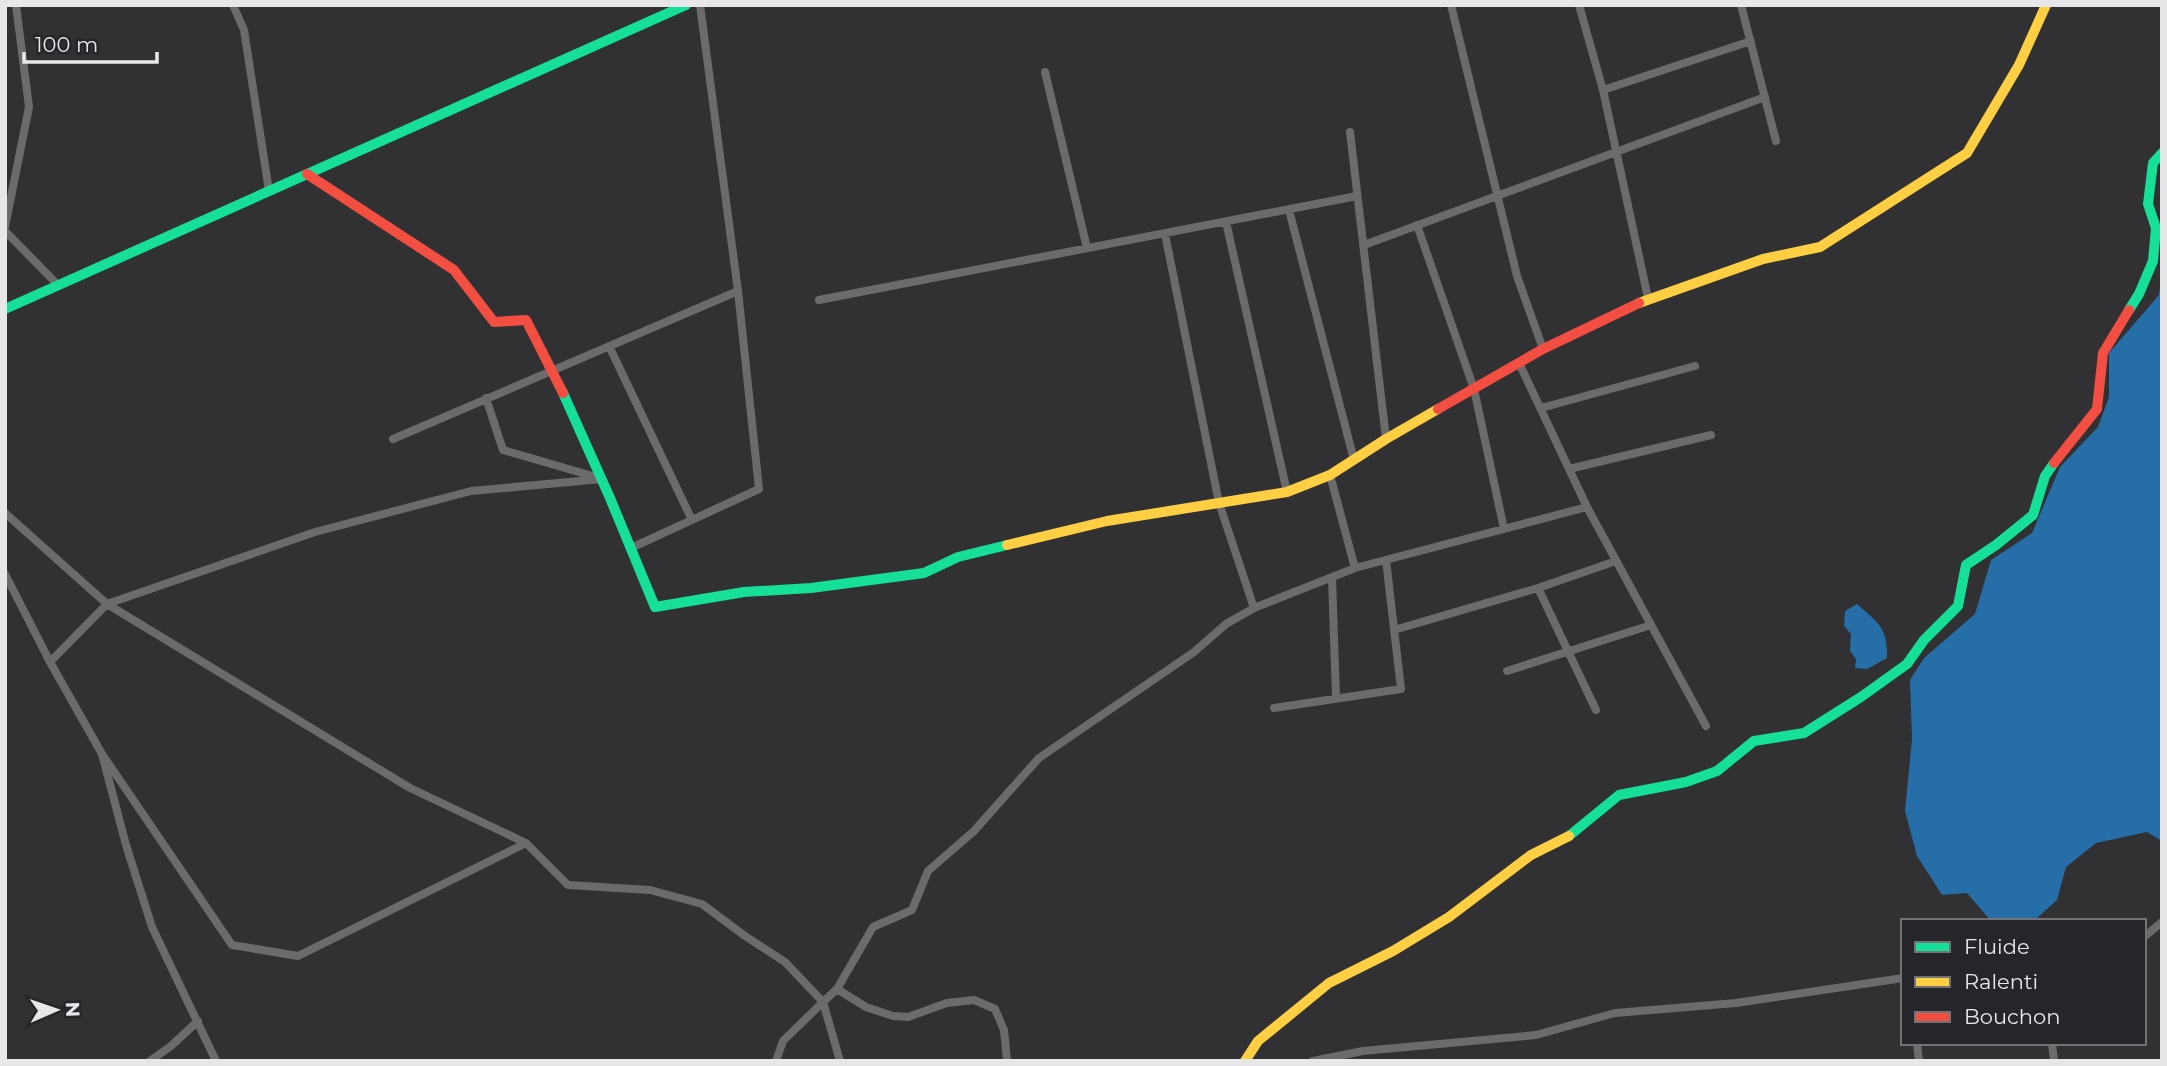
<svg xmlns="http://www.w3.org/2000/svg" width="2167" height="1066" viewBox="0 0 2167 1066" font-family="Montserrat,sans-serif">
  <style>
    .water { fill: #256ea7 }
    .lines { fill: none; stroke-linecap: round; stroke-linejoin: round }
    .street { stroke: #6b6b6c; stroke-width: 8 }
    .fast { stroke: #16e098; stroke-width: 10 }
    .slow { stroke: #ffcf43; stroke-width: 10 }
    .jam { stroke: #f24e42; stroke-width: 10 }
  </style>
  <rect width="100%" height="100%" fill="#313133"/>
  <path class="water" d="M2162 269V841L2147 832 2096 843 2066 867 2057 900 2034 921H1991L1967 893 1942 895 1917 856 1905 811 1912 739 1910 680 1924 658 1975 614 1991 560 2032 533 2060 467 2098 427 2109 397V353L2159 295Z
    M1857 604C1878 623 1888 627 1887 658L1867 669 1855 668 1856 659 1850 651 1851 634 1844 626 1845 611Z"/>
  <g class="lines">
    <path class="street" d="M233 5 244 30 269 191
      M1451 5 1517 276 1543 349
      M1579 5 1603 90 1648 298
      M1741 5 1776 141
      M1045 72 1087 248
      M1603 90 1751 41
      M1350 132 1386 439
      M1289 210 1354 460
      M1226 222 1287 492
      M1417 225 1474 389 1504 529
      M5 227 29 107 16 5
      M5 231 58 285
      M1165 234 1219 503 1254 608
      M1364 245 1765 97
      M819 300 1357 196
      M609 346 692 520
      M1519 363 1587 507 1706 726
      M486 398 503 450 596 477
      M1541 408 1695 366
      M393 439 738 291
      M1569 469 1711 435
      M1330 475 1355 568
      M5 513 107 604 50 662
      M631 548 759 489 738 291 700 5
      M5 574 50 662 102 754 126 845 152 927 216 1061
      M1332 577 1336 698
      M1538 588 1596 710
      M1394 630 1538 588 1616 561
      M1507 671 1651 625
      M1274 708 1401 689 1386 560
      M102 754 232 945 298 956 526 843 568 885 650 890 702 904 745 936 785 962 823 1002 783 1041 776 1061
      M526 843 410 788 107 604 315 532 471 491 602 479
      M2144 937 2162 922
      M837 989 866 1007 893 1016 908 1017 947 1003 974 1000 995 1009 1004 1030 1007 1061
      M1917 1043 1919 1061
      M2052 1043 2054 1061
      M150 1061 171 1046 198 1021
      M840 1061 823 1002 837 989 873 927 912 910 928 871 974 831 1039 758 1194 652 1226 624 1254 608 1355 568 1587 507
      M1313 1061 1363 1051 1536 1035 1615 1013 1736 1003 1903 978"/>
    <path class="fast" d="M5 309 686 5
      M2129 310 2139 294 2153 261 2156 228 2148 204 2153 163 2162 153
      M563 393 610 498 655 607 744 592 811 588 924 573 958 557 1007 545
      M1569 836 1619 795 1686 782 1717 771 1754 741 1804 733 1861 697 1907 664 1924 640 1958 606 1966 565 1996 545 2033 515 2045 476 2054 463"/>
    <path class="slow" d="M1639 303 1763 259 1820 247 1967 153 2019 65 2046 5
      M1007 545 1107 521 1287 492 1330 475 1386 439 1438 409
      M1245 1061 1258 1041 1329 983 1393 951 1449 917 1531 855 1569 836"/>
    <path class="jam" d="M307 174 454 270 494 322 526 320 563 393
      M1438 409 1543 349 1639 303
      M2054 463 2097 409 2103 353 2129 310"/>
  </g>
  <rect width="2167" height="1066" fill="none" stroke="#e7e6e9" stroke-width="14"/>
  <rect x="1901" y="919" width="245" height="126" fill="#26262a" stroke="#737376" stroke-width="2"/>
  <rect x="1915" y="942" width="35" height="10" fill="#16e098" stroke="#737376" stroke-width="2"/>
  <text x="1964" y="954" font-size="21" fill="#e7e6e9">Fluide</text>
  <rect x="1915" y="977" width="35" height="10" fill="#ffcf43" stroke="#737376" stroke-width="2"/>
  <text x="1964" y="989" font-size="21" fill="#e7e6e9">Ralenti</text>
  <rect x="1915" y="1012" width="35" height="10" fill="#f24e42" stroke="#737376" stroke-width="2"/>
  <text x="1964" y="1024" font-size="21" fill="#e7e6e9">Bouchon</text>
  <g transform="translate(56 1010) rotate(88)" stroke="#26262a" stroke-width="5" paint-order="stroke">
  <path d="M0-5L12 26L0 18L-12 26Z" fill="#e7e6e9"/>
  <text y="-10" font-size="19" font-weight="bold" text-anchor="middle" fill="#e7e6e9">N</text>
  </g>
  <path d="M24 52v10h133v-10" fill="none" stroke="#e7e6e9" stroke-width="3.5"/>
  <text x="35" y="52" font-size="21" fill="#e7e6e9" stroke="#26262a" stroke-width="5" paint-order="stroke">100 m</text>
</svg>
